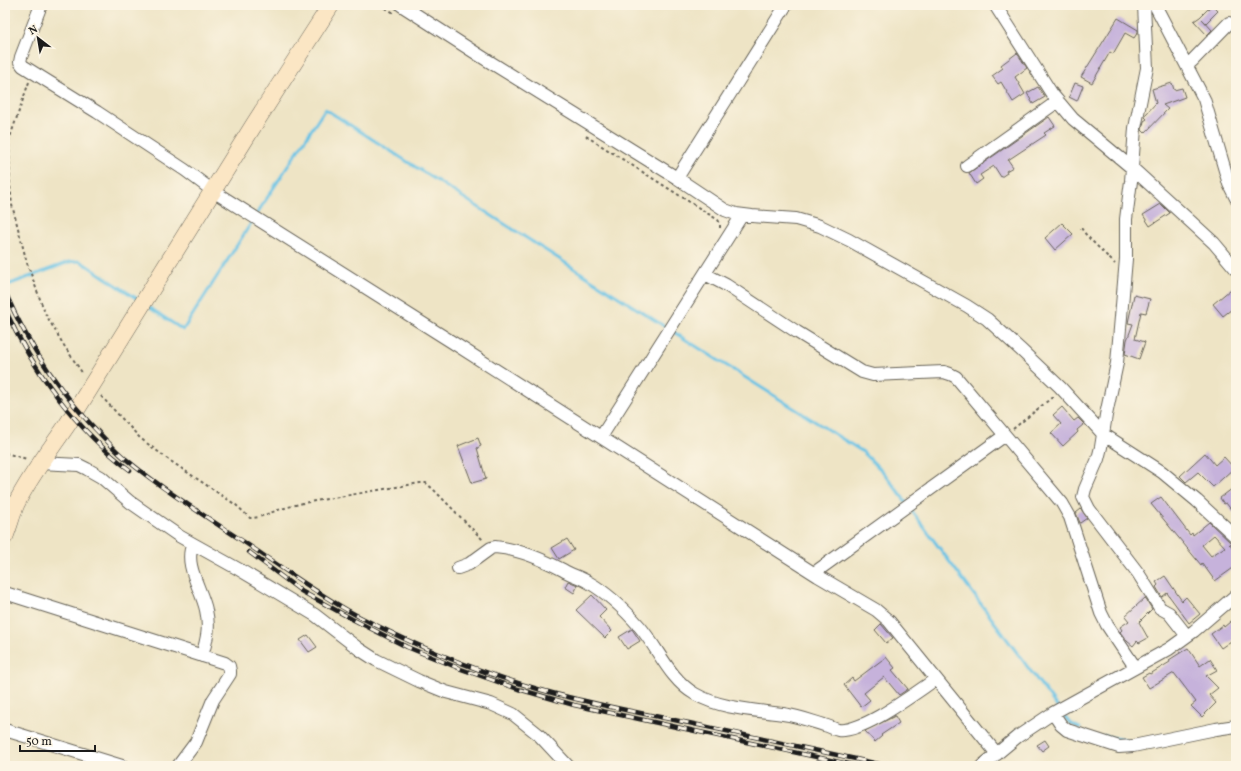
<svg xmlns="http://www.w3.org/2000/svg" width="1241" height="771" viewBox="0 0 1241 771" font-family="Vollkorn,serif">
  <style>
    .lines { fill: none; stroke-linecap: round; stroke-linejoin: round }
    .stream { stroke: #67c2e5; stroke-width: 3 }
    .building { fill: #c6b2db; fill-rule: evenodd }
    .street-casing { stroke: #666257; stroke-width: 14 }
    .secondary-casing { stroke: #666257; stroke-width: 18 }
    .path { stroke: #666257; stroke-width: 2; stroke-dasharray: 3 3; stroke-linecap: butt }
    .street { stroke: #fff; stroke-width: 12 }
    .secondary { stroke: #fbe6c4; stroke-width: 17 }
    .rail-casing { stroke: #1c1c1c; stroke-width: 4.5 }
    .rail { stroke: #fcf5e5; stroke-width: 3; stroke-dasharray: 9; stroke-linecap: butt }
  </style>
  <rect width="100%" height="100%" fill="#fcf5e5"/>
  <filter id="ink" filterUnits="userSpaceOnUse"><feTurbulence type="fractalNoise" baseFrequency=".025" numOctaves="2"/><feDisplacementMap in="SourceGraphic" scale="8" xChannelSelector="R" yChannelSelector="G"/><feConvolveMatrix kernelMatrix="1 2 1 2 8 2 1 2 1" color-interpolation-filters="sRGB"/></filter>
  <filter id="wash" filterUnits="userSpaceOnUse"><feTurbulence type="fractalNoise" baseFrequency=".012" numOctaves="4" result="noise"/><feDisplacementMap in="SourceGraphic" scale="16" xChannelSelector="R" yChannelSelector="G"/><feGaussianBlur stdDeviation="0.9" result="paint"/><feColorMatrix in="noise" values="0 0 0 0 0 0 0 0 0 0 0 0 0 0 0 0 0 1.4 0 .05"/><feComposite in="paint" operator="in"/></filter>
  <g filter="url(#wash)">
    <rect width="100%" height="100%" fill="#eee4c5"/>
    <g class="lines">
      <path class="stream" d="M256 215 325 109 667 328
        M5 286 69 262 80 261 139 300
        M147 306 183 330 253 220
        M672 331 863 452 884 473 906 502
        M909 507 1058 708
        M1061 713 1071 724 1080 728
        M1104 736 1128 741"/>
    </g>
    <g id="blocks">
      <path class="building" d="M1212 5 1218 11 1206 23 1202 19 1212 30 1207 35 1194 21 1200 17Z
        M1118 18 1138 30V32L1134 38 1125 33 1113 54 1110 52 1092 83 1081 77Z
        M1017 53 1027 68 1015 77 1025 94 1013 102 1001 82 998 84 992 76 1003 68 1001 65Z
        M1075 83 1083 86 1077 101 1069 97Z
        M1172 83 1174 90 1182 88 1185 97 1163 105 1168 109 1145 133 1142 130 1144 121 1147 119 1145 117 1146 114 1156 103 1152 89Z
        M1038 87 1045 97 1033 104 1027 93Z
        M1049 117 1055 126 1044 133 1046 135 1008 160 1013 167 1006 171 1007 173 1001 177 994 166 980 175 983 179 976 184 969 173Z
        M1161 204 1170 213 1150 226 1143 215Z
        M1062 223 1073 234 1055 250 1045 238Z
        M1236 285V306L1223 316 1213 304Z
        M1134 295 1150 299 1146 313 1141 312 1135 339 1145 342 1139 359 1125 354 1127 340 1133 324 1128 323Z
        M1062 407 1074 421 1078 418 1084 424 1077 430 1078 432 1063 446 1051 433 1061 424 1053 415Z
        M478 438 481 446 477 448 486 479 472 483 458 446Z
        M1205 453 1215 465 1224 457 1234 468 1213 487 1198 472 1186 482 1180 476Z
        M1233 488 1236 493V516L1226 503 1224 504 1220 498Z
        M1161 497 1190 535 1192 533 1193 535 1209 522 1231 543 1229 545 1230 544 1236 553V566L1215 581 1202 563 1201 565 1151 504ZM1214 535 1225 547 1211 556 1202 545Z
        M1081 509 1087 518 1080 523 1076 513Z
        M567 539 574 550 559 559 552 548Z
        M1165 576 1182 601 1186 597 1200 614 1189 623 1167 593 1162 597 1156 587 1158 585 1156 582Z
        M568 581 578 585 574 593 565 587Z
        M592 595 606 610 599 617 612 631 605 638 576 610Z
        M1145 598 1152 609 1139 622 1148 638 1139 643 1137 641 1133 646 1127 641 1120 632 1122 630 1120 627 1129 621 1125 616Z
        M1236 617V636L1233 638 1234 639 1221 648 1211 634 1223 625 1224 627Z
        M881 624 893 638 886 643 875 630Z
        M632 629 640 641 627 649 619 637Z
        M308 635 317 647 309 652 300 640Z
        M1188 648 1200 666 1210 659 1217 670 1206 676 1218 688 1209 695 1216 703 1202 717 1191 706 1196 702 1174 673 1149 688 1142 677 1149 673 1150 674 1170 662 1169 660Z
        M886 657 895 668 892 670 908 689 899 695 884 677 864 693 870 700 861 707 844 685 852 678 854 681Z
        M895 716 899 723 881 735 882 736 875 742 865 731Z
        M1045 740 1049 746 1042 751 1037 745Z"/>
    </g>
  </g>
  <g filter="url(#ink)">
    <use href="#blocks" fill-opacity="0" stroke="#666257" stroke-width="1"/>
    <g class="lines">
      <g class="street-casing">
        <path id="street" d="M41 5 21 57 20 62 23 66 97 112 185 170 213 191 452 342 818 576 876 610 889 621 997 754
          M401 5 482 57 677 178 725 210 736 214 752 216 796 219 820 226 849 240 967 306 987 319 1021 350 1060 387 1103 434 1162 472 1197 501 1236 537
          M995 5 1052 94 1073 119 1132 168 1214 243 1236 269
          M1144 5 1147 68 1135 128 1131 181 1126 219V259L1117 363 1106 415 1101 447 1098 459 1085 489 1083 497 1089 509 1138 573 1160 608 1169 613 1187 636
          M1155 5 1204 99 1229 184 1236 198
          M1187 65 1192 61 1229 23
          M967 166 1058 101
          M677 178 786 5
          M705 274 726 285 797 332 862 372 873 375 944 372 950 374 956 377 1062 503 1070 517 1101 613 1107 625 1135 667
          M601 437 742 215
          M40 463 79 465 87 469 101 477 130 502 179 536 240 570 315 615 359 649 376 660 419 681 446 692 491 704 513 714 538 734 568 766
          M193 544C183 564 202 590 206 610 210 627 207 639 202 656
          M458 568 469 564 491 548 495 547C519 549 542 559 563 570 571 575 580 577 588 582 606 592 626 611 640 627 658 648 670 680 695 694 721 709 755 710 783 714 798 716 811 721 824 725 829 726 834 729 838 730 863 733 915 693 936 679
          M814 573 1004 436
          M5 593 225 663 229 666 230 671V674L213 700 196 742 178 766
          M1053 713 1061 725 1067 730 1119 747 1133 746 1216 729 1236 726
          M5 730 122 766
          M982 766 1017 737 1053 713 1169 649 1194 631 1236 595"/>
      </g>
      <g class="secondary-casing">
        <path id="secondary" d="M5 536C9 526 12 514 16 504 30 476 50 450 67 425L255 123 331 5"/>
      </g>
      <path class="path" d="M380 5 394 13
        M29 82 9 140 10 185 12 205 27 263 45 313 63 344 83 374
        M586 136 718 220 720 223V229
        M1081 228 1087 236 1115 264
        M101 396 140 438 169 460 236 505 250 518H253L259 517 281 509 303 503 420 483H426L433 489 484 541
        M1013 429 1055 395
        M5 453 27 459"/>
      <use href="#street" class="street"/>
      <use href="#secondary" class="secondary"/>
      <g class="rail-casing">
        <path id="rail" d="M5 292C29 347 62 396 104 438 112 446 119 454 127 460 159 487 195 509 229 532 272 560 312 591 356 615 425 651 500 681 576 699 613 708 651 715 689 723 755 737 822 752 888 766
          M5 309C31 368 78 432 130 470
          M249 552 301 591 352 619 407 647 461 669 518 689 574 705 858 766"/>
      </g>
      <use href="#rail" class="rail"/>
    </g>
  </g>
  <rect width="1241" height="771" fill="none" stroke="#fcf5e5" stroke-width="20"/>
  <g transform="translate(38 38) rotate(329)" stroke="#fcf5e5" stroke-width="3" paint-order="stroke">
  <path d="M0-3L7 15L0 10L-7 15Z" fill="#1c1c1c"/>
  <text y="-6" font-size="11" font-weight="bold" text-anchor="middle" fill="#1c1c1c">N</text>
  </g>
  <path d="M20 745v6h75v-6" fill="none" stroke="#1c1c1c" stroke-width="2"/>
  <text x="26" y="745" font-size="12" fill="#1c1c1c" stroke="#fcf5e5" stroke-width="3" paint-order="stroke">50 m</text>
</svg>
